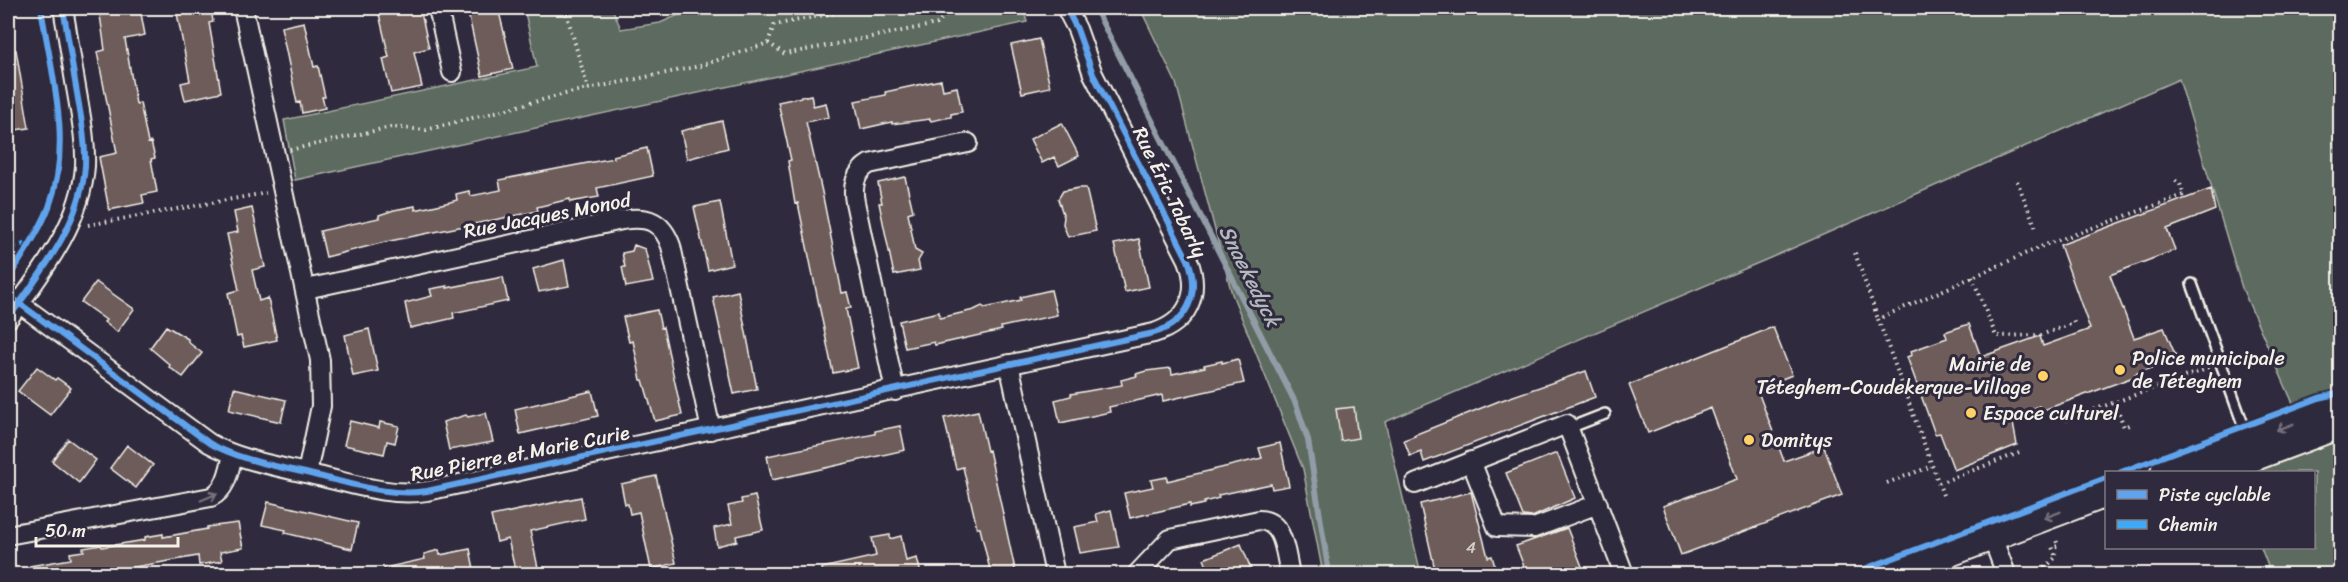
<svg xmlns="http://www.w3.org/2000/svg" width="2348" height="582" viewBox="0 0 2348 582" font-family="Sriracha,sans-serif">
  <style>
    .green { fill: #5d6a5f; stroke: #a8aea4; stroke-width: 1.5 }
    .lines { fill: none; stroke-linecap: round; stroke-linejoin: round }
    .stream { stroke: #929ca7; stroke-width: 6 }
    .building { fill: #6d5c5a; stroke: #f4f1e8; stroke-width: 1.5 }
    .lane-casing { stroke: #f4f1e8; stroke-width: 14 }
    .street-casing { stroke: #f4f1e8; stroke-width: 22 }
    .secondary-casing { stroke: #f4f1e8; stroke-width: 30 }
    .path { stroke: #f4f1e8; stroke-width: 4; stroke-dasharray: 1.5 4.5; stroke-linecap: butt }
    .lane { stroke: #2f2a3d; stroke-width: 9 }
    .street { stroke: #2f2a3d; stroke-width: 18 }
    .secondary { stroke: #2f2a3d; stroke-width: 26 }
    .quiet { stroke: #3fa9f5; stroke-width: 4.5; stroke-dasharray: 9 4.5; stroke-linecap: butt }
    .cycleway-casing { stroke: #2f2a3d; stroke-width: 10 }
    .cycleway { stroke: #60a3ed; stroke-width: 6 }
    .oneway { stroke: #747079 }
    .poi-dot { fill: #ffd166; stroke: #2f2a3d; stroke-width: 2 }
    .labels { text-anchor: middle; stroke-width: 6; stroke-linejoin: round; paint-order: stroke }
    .number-label { font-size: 16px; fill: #d2ccc4 }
    .street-label { font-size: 20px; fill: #f4f1e8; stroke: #2f2a3d }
    .poi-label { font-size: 20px; fill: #f4f1e8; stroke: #2f2a3d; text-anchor: start }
    .water-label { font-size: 21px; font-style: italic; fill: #b2b8bc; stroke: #2f2a3d }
  </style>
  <rect width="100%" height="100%" fill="#2f2a3d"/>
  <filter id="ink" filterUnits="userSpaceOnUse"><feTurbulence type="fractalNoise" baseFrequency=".0167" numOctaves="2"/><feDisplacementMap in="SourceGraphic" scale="12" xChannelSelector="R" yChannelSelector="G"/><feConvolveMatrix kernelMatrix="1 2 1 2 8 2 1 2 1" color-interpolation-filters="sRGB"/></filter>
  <g filter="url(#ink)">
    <path class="green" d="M524 8H612L621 29 660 23 695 8H1023L1027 22 295 180 284 120 537 67Z
      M1140 8H2340V574H2271L2261 548H2314V472H2241L2303 426 2242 288 2179 79 1770 258 1385 422 1421 574H1323L1303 469 1232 294 1176 83Z
      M1980 568H1987L1995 574H1961Z"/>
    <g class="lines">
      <path class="stream" d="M1095 8 1296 404 1308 440 1329 574"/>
    </g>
    <path class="building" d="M99 8H140L145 35 125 39 136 104 140 103 148 143 151 142 155 158 151 159 157 192 142 195 144 203 109 210 99 157 117 153 97 52 105 50Z
      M176 8H211L213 22 209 23 221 92 185 100 181 83 190 81Z
      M387 8H420L429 48 414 52 422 87 391 93 383 59 389 57 379 14 388 12Z
      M467 8H498L513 69 482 76Z
      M304 22 314 67 318 66 325 97H322L325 108 302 113 300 102 297 103 281 27Z
      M1039 39 1050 87 1022 93 1011 45Z
      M8 50H16L29 128 8 131Z
      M941 80 943 90 957 87 962 112 951 114V117L931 121 930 119 892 124V122L861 129 855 101 886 95 885 92Z
      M811 95 813 106 826 103 829 117 806 122 822 192 842 293 847 292 851 308 846 309 858 368 833 373 798 203 795 204 788 161 791 160 778 102Z
      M722 121 728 148 687 159 681 131Z
      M1062 123 1079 156 1059 166 1054 157 1042 163 1030 139Z
      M647 148 653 176 597 188 599 197 570 202V199L537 207 538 211 385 242 326 257 320 231 379 218V215L394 210 415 206V210L450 202 457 200 456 194 469 191 471 196 501 190 499 180 614 158 613 156Z
      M905 177 913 211 908 213 915 250 922 254 918 261 920 270 894 275 879 203H882L878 183Z
      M1079 188H1086L1096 231 1068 237 1063 224 1064 217 1058 199 1063 191Z
      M2211 189 2215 210 2167 229 2175 250 2110 275 2134 338 2164 328 2177 359 2135 374 2136 376 2041 411 2039 406 2012 418 2017 445 1954 470 1940 433 1935 434 1907 357 1912 355 1911 351 1947 338 1945 332 1969 324 1981 357 2040 336 2043 346 2090 329 2060 245Z
      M720 202 732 264 708 270 694 207Z
      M252 208 265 267 252 270 259 301 268 298 277 340 244 347 241 336 237 337 228 293 239 290 227 234 238 232 234 212Z
      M1139 239 1149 287 1125 292 1114 244Z
      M634 245 645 249 653 282 626 287 622 267H625L622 253 632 251Z
      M564 260 569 286 539 292 533 269Z
      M503 277 508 301 453 313 454 318 410 328 405 303 432 296 430 289 447 286V288Z
      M96 282 134 309 117 332 104 322 106 320 81 302Z
      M1051 290 1057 315 1001 327 1002 330 935 345 934 342 905 348 899 321 939 312 940 318 974 310 982 306 985 308 1021 300 1020 297Z
      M738 291 757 389 734 394 713 297Z
      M657 310 661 328 663 327 682 415 655 421 643 380H641L633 341 629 342 623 317Z
      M166 326 188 339V342L202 353 183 377 169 367 170 365 150 348Z
      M1773 327 1792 375 1757 389 1784 461 1824 447 1842 495 1681 555 1663 506 1737 479 1711 408 1648 433 1629 385Z
      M369 329 378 371 353 376 345 335Z
      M1238 359 1244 383 1163 401 1162 395 1109 407 1110 412 1060 423 1055 400 1071 396V394L1122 385 1121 380 1137 376 1136 374 1146 371 1171 368 1172 374 1205 367 1204 365 1222 361V363Z
      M37 367 55 380 57 378 71 388 50 415 18 391Z
      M1586 371 1595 397 1424 462 1421 452 1410 456 1404 440 1415 436 1414 435 1499 401Z
      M234 388 286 400 281 422 229 410Z
      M592 391 598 416 520 434 515 409Z
      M1354 407 1358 438 1341 441 1336 409Z
      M978 411 987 451 989 450 1016 574H991L980 528H977L963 467 956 469 944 418Z
      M486 413 493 442 449 450 443 422 466 415 468 417Z
      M350 421 379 428 380 422 399 426 395 443 387 441 384 454 344 445Z
      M900 426 905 450 772 480 767 456 875 434V431Z
      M68 439 96 460 79 483 52 461Z
      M1280 443 1289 486 1272 489 1271 484 1218 495 1219 498 1204 502V504L1190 507V504L1130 518 1124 493 1153 487 1151 480 1167 477V481L1262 458 1259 448Z
      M127 445 153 465 136 488 110 468Z
      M1557 453 1575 498 1532 517 1523 516 1506 473Z
      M656 476 676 563 651 569 639 512 630 514 628 504H625L621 484Z
      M1471 492 1488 557 1492 556 1497 574H1436L1420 504Z
      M755 496 763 530 736 536 737 541 717 546 714 528 732 524 728 506 742 503 741 499Z
      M581 497 585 519 530 531 539 572 516 574 508 539 497 542 491 516Z
      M268 502 358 523 352 549 285 533 286 530 262 525Z
      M1111 510 1119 547 1080 553 1074 527 1098 522 1096 514Z
      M238 523 243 548 220 552 222 561 199 565 198 556 95 574H30V566L71 559 70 553 84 551 83 548 101 545 102 547 145 540V537L163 534V537L207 529V527Z
      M1567 528 1585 574H1527L1516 546Z
      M890 535V539L901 536 906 561 917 558 921 574H823L822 568 876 556 872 538Z
      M1241 544 1253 574H1210L1204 559Z
      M470 549 475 574H384V568L425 559 424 554 439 550 440 555Z"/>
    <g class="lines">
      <g class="lane-casing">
        <path id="lane" d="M2192 284 2248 438
          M1569 428 1605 414"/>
      </g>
      <g class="street-casing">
        <path id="street" d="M243 8 320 360 321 406 307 473
          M438 8 452 72
          M306 289 622 220C648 216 662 221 671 246L711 430
          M8 295 209 443C241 461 282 467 318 476 353 484 391 497 427 491L1154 333C1188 322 1201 294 1188 260L1093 74 1077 29 1066 8
          M8 319C40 274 81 224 85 166 86 142 81 117 77 93 72 65 68 36 63 8
          M1009 364 1055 574
          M895 391 855 202C852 187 855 172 869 164L968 143
          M1471 461 1497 527 1534 528 1598 504
          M1415 484 1567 424 1624 574
          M8 535 211 497C227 489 229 470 233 455
          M1992 537 2006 574
          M1137 574 1170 539 1259 520C1285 521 1285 554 1290 574"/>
      </g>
      <g class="secondary-casing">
        <path id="secondary" d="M2164 472 2315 416 2340 409
          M2215 472 2340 425
          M1894 574 2106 494"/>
      </g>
      <path class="path" d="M567 8 566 12 588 89
        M949 11 964 8
        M768 43 785 54 937 24 949 11 947 8
        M768 43 774 25 859 8
        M290 150 391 127 426 130 573 92 700 66 768 43
        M2017 181 2036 228
        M88 225 266 193
        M1855 253 1878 319
        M1972 277 1996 336 2041 335 2074 323 2072 318
        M2115 402 2124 427 2129 425
        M2066 420 2209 368
        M1887 483 1932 466
        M1939 483 2019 453
        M1943 495 1878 319 2045 245 2184 195 2180 184 2172 178
        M2045 568 2056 557 2052 547 2058 546 2055 537
        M2026 574 2045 568 2046 574"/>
      <use href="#lane" class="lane"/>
      <use href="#street" class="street"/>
      <use href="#secondary" class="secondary"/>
      <path class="quiet" d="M8 248 30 243"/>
      <g class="cycleway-casing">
        <path id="cycleway" d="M8 279C22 256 39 233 49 207 73 143 51 72 41 8
          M8 295 209 443C241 461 282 467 318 476 353 484 391 497 427 491L1154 333C1188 322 1201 294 1188 260L1093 74 1077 29 1066 8
          M8 319C40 274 81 224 85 166 86 142 81 117 77 93 72 65 68 36 63 8
          M2121 472 2319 398 2340 393
          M1851 574 2106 478"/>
      </g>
      <use href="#cycleway" class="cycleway"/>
    </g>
    <defs><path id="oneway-shaft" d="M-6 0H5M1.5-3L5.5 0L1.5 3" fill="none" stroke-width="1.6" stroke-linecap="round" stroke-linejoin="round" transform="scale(1.5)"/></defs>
    <g class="oneway">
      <use href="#oneway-shaft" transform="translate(2285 427) rotate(159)"/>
      <use href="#oneway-shaft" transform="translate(209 497) rotate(-23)"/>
      <use href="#oneway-shaft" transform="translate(2052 515) rotate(159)"/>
    </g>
  </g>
  <g class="poi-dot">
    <circle cx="2120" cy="370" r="6"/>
    <circle cx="2043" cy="376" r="6"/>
    <circle cx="1971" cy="413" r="6"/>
    <circle cx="1749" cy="440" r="6"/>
  </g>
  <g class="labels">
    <g class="number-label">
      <text x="1471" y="553">4</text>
    </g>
    <g class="street-label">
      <text transform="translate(1170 192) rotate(64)" y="7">Rue Éric Tabarly</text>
      <text transform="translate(547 215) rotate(-11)" y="7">Rue Jacques Monod</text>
      <text transform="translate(520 453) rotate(-11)" y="7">Rue Pierre et Marie Curie</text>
    </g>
    <g class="poi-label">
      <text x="2132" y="365">Police municipale<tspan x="2132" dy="23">de Téteghem</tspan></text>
      <text x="2031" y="371" text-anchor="end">Mairie de<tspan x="2031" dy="23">Téteghem-Coudekerque-Village</tspan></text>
      <text x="1983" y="420">Espace culturel</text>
      <text x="1761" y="447">Domitys</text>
    </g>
    <g class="water-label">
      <text transform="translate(1250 276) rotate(63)" y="7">Snaekedyck</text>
    </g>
  </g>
  <rect width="2348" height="582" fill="none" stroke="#2f2a3d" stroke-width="30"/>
  <rect x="15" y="15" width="2318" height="552" fill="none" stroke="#f4f1e8" stroke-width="2" filter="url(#ink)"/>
  <rect x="2105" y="471" width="210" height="78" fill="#2f2a3d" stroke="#7e7a81" stroke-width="1.5"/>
  <rect x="2117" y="490" width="30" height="9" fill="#60a3ed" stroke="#7e7a81" stroke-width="1.5"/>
  <text x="2159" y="501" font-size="18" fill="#f4f1e8">Piste cyclable</text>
  <rect x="2117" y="520" width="30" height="9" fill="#3fa9f5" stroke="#7e7a81" stroke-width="1.5"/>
  <text x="2159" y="531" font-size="18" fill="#f4f1e8">Chemin</text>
  <path d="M36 537v9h142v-9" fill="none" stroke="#f4f1e8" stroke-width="3"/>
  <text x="45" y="537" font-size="18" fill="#f4f1e8" stroke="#2f2a3d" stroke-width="4.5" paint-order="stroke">50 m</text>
</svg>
